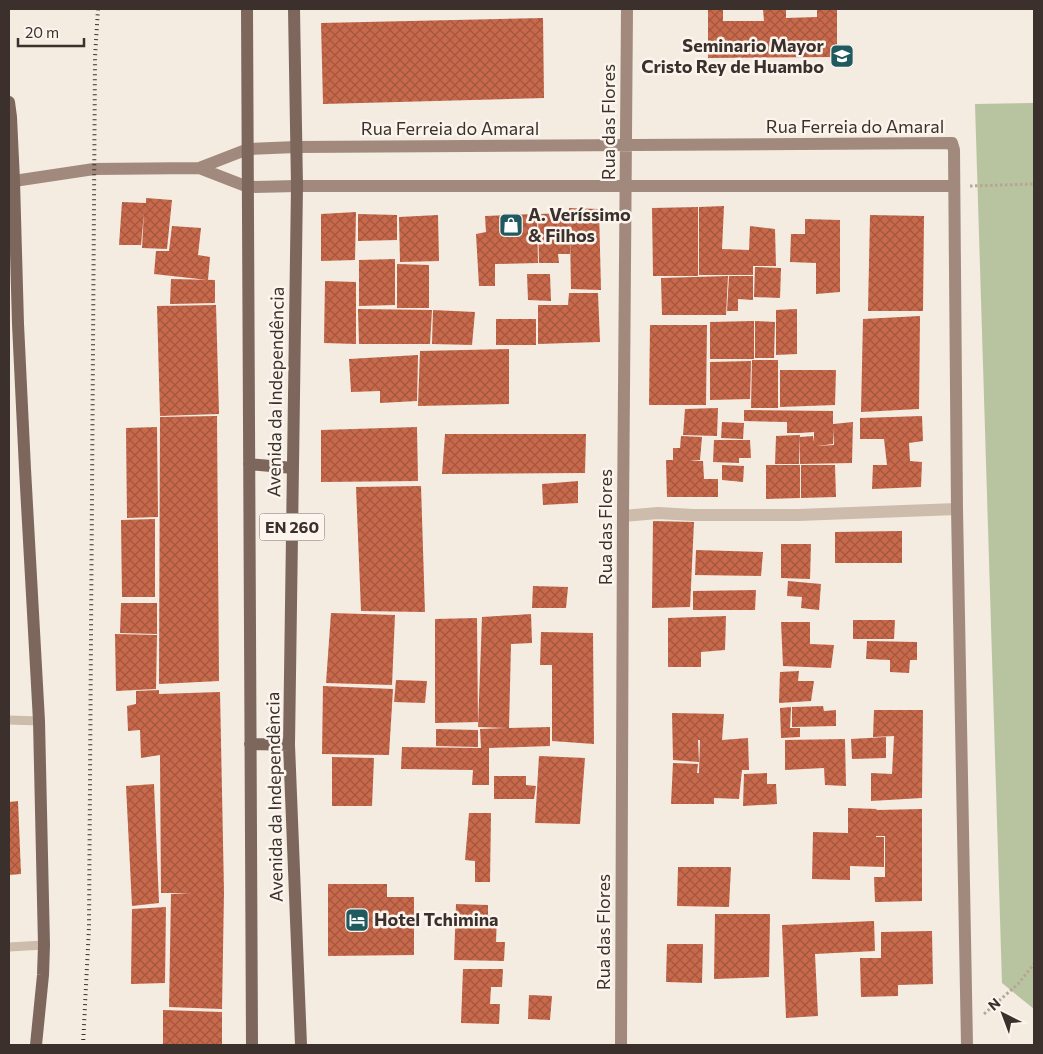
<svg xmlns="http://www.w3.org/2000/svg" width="1043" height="1054" viewBox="0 0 1043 1054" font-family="Commissioner,sans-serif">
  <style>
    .green { fill: #b8c4a0 }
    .building { fill: url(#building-cross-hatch); fill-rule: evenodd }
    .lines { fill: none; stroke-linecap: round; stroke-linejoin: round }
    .path { stroke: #b9a596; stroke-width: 3; stroke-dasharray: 2.5 2.5; stroke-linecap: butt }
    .lane { stroke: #cdbbac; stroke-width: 9 }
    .street { stroke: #cdbbac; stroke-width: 12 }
    .secondary { stroke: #a18a7d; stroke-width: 12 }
    .primary { stroke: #7d675c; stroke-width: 12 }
    .rail { stroke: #3b302b; stroke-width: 4; stroke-dasharray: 1 4; stroke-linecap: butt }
    .labels { text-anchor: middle; stroke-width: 5; stroke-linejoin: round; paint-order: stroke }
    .shield { fill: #fbf5ee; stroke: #756b66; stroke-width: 1 }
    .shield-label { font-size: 16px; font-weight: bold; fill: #3b302b }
    .poi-label { font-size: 18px; font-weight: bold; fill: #3b302b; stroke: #fbf5ee; text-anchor: start }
    .street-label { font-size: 18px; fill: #3b302b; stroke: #fbf5ee }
  </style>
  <defs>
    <pattern id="building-cross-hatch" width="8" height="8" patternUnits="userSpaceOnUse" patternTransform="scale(1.25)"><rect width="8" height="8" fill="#c8694b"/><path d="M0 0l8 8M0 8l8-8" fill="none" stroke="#a4573f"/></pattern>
  </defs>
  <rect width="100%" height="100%" fill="#f4ebe1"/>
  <path class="green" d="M1034 103V1009L1002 983 975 104Z"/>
  <path class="building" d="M708 9H723V21H764L763 9H786V18L817 17V9H837V57L708 58Z
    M543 18 544 98 323 104 321 23Z
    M146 198 172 200 167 249 142 248 144 212 141 245H119L122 202 146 203Z
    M724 206 722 249 749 250 750 226 775 229 776 266H753V275H699V207Z
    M698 207V276H653L652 208Z
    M569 208 599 209 601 290 571 289 570 232V254H558L559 263H539L538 214 569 213Z
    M356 212 355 260 321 261V214Z
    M358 214 397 215V240L358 241Z
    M537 214 538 263 495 264V286H479L476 234 486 232 485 216Z
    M438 215 439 261 400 262 399 217Z
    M870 215 924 216 923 311H868Z
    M805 219 840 220V292L816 294V263L790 262 791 234H805Z
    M172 226 201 228 198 255 210 257 208 280 154 274 156 251H169Z
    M395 259V305L359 306V260Z
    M397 264 429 265V308H397Z
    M755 267 781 268 780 298 754 297Z
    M527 274H550L551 301 528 300Z
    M728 276 726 315H662L661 278Z
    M729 276H753V300L738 299V311H727Z
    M171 279 215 280V303L170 304Z
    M325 281 356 282V344L324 343Z
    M569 293H598L600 342 538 344V305H568Z
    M216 305 219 414 160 416 157 306Z
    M358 309 432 310 430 344H359Z
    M797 309V354L776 355V310Z
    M433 310 475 312 472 345 432 344Z
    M920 316 919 409 861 412 863 319Z
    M496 319H536V345H496Z
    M754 321V359H710V322Z
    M755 321 775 322 774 358H755Z
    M650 325H707L706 405H649Z
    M509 349V404L418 406 420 351Z
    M418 355 417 401 380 403V391L351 392 349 359Z
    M752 360H778V408H751Z
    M751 361 750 399 710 400V362Z
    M780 370H836L835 405 780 407Z
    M718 408 717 436 683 435 685 409Z
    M744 410 833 411V424L853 422 852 463 800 464V437L813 436 814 442V432L800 433V431V433H787V422L744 421ZM833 428 834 445 816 446 833 444Z
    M217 416 219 681 159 684 160 417Z
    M922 416 923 441 909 443 910 461 922 462 921 487 872 489 873 465H887L884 439H860V418Z
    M722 422 744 423 743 439 721 438Z
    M157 427 158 517 127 518 126 428Z
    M417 427 418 481 321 482V430Z
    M445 434H586L585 473 442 474Z
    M800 435 799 464H775L776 436Z
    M681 436 702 437 700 460 689 461H703L704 479H718V497H667L666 460H673V448H680Z
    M714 440H750L751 458H739V463L713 462Z
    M722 465 744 466 743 482 722 480Z
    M766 465H800V498L766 499Z
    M801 465H835L836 497 801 498Z
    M578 481V503L543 505 542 484Z
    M421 486 425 612 361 611 356 487Z
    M155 519V597H122L121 520Z
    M653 521 694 522 690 607 652 608Z
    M902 531V563H835V532Z
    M781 544H811L810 579 781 578Z
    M696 550 763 552 761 576 695 575Z
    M788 581 821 584 819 610 801 608 802 597 787 596Z
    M533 586 568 587 566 608H532Z
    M756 590 755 610H693V591Z
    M121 603H157V634L120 633Z
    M331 613 395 615 392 685 326 683Z
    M531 614 532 643 511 644 509 728 550 727V746L489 748V785H472L473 770 401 769 402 747 481 748 480 729 507 728 478 727 482 617Z
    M726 616 725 650 701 652V667H668V618Z
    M477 618 478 722 435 723V619Z
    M853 620H895L894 639H853Z
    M781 622H810V644L834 645 831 668 783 666Z
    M541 632 593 633 594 744 552 741V665H540Z
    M115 634 157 635 156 689 116 691Z
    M867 641 917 642V660H910L909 673 890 672V660L866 659Z
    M799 671 798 681H814L811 701 779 703 780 672Z
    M396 680 427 681 425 703 394 702Z
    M323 686 393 689 389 755 322 754Z
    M159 690V694L220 692 224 892 222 1009 169 1007 171 894 191 893H161L160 755 141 758 140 730 128 731 127 706 136 704V691Z
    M823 706 824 711 836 710V726L792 727V707Z
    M791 707 790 728H800V737L781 738 780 708Z
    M874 710H923L922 798 871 801V773L892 774 894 736 873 737Z
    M672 713 724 714 722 740 748 738 749 770H742L739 799 714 798V804H671L673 763 698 764 697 773H699L700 740H698L699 762 673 760Z
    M436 729 478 730V747L436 746Z
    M886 737V758L852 759 851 739Z
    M845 739 846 786 825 785 824 768 785 770V740Z
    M539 756 585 758 580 824 535 823Z
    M332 757 374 758 372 806H332Z
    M767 773V784H776L777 804 743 806 744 774Z
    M494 776H526V785L536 786 534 799H494Z
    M154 784 159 903 132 906 126 786Z
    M18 801 21 874 9 875V802Z
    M848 808 877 809 876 810 922 809V901L875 902 874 877H885V836H876V837H884V867L850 866V880L812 879 813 832 848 833Z
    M469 813H491L490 882H475V861L465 860Z
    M678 867H731L729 907 677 906Z
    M328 884H387V897H414V955L328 956Z
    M456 904 488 905V915L497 916 496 942H505L504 961 454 960Z
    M166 907 165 983 131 984 132 909Z
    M715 914H770L769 977 714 979Z
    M874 921 875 951 815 954 818 1016 786 1018 782 925Z
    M932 931 933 984 898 985V996L861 997 860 958H881V932Z
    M667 944H703L702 983 666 982Z
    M463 969H503L502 987H491L490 1004H500L499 1024 461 1023Z
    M529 995 552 996 550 1020 528 1019Z
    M163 1010 222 1012V1045H163Z"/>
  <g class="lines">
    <path class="path" d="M970 186 1034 184
      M984 1014 1018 984 1034 964"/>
    <path class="lane" d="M9 720 39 721
      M9 947 44 945"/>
    <path class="street" d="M623 516 658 513 693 515H798L957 509"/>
    <path class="secondary" d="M199 168 248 187 297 186H954
      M14 181 94 169 199 168 248 149 296 147 952 143 954 150 957 509 967 1045
      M621 1045 623 516 627 9"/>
    <path class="primary" d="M247 9 252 1045
      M294 9 297 186 289 745 301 1045
      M9 102 11 117 14 181 18 324 25 469 39 721 44 945 43 975 36 1045
      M249 464 293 468
      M250 744 289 745"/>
    <path class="rail" d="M83 1045 89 927 95 57 98 9"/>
  </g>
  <defs>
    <g id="university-square" transform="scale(1.25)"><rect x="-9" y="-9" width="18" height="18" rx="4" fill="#1f5a5e" stroke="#fbf5ee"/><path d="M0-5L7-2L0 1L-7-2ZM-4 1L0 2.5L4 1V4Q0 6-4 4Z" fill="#fff"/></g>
    <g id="shop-square" transform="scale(1.25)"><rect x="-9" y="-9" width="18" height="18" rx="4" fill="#1f5a5e" stroke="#fbf5ee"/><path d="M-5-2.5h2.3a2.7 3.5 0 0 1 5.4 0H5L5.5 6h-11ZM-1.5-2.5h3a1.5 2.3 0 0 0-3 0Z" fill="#fff"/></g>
    <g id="hotel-square" transform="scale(1.25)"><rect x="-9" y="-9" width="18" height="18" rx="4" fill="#1f5a5e" stroke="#fbf5ee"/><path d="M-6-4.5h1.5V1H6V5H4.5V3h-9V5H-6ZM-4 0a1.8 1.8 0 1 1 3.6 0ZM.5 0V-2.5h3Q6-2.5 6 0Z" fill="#fff"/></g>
  </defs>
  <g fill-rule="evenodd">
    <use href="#university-square" x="842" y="56"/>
    <use href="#shop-square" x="511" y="225"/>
    <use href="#hotel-square" x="357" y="920"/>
  </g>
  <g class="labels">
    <rect class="shield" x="259.5" y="513.5" width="65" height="27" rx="4"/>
    <g class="shield-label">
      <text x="292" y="533">EN 260</text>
    </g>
    <g class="poi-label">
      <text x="824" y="52" text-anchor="end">Seminario Mayor<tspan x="824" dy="21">Cristo Rey de Huambo</tspan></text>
      <text x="528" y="221">A. Veríssimo<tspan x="528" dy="21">&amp; Filhos</tspan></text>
      <text x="374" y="926">Hotel Tchimina</text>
    </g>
    <g class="street-label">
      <text transform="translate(609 122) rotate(-90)" y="6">Rua das Flores</text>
      <text x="855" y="133">Rua Ferreia do Amaral</text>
      <text x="450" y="135">Rua Ferreia do Amaral</text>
      <text transform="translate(276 392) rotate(-89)" y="6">Avenida da Independência</text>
      <text transform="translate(606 527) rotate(-90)" y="6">Rua das Flores</text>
      <text transform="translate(275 797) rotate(-91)" y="6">Avenida da Independência</text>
      <text transform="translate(604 932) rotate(-90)" y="6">Rua das Flores</text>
    </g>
  </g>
  <rect width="1043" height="1054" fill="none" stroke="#3b302b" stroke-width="20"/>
  <g transform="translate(1003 1014) rotate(318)" stroke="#fbf5ee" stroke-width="4" paint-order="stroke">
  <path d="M0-4L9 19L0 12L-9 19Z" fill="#3b302b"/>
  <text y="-8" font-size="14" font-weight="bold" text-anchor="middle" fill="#3b302b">N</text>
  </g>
  <path d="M18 38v8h66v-8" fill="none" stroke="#3b302b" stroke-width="2.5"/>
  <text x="25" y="38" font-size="15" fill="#3b302b" stroke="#fbf5ee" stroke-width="4" paint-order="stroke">20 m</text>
</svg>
